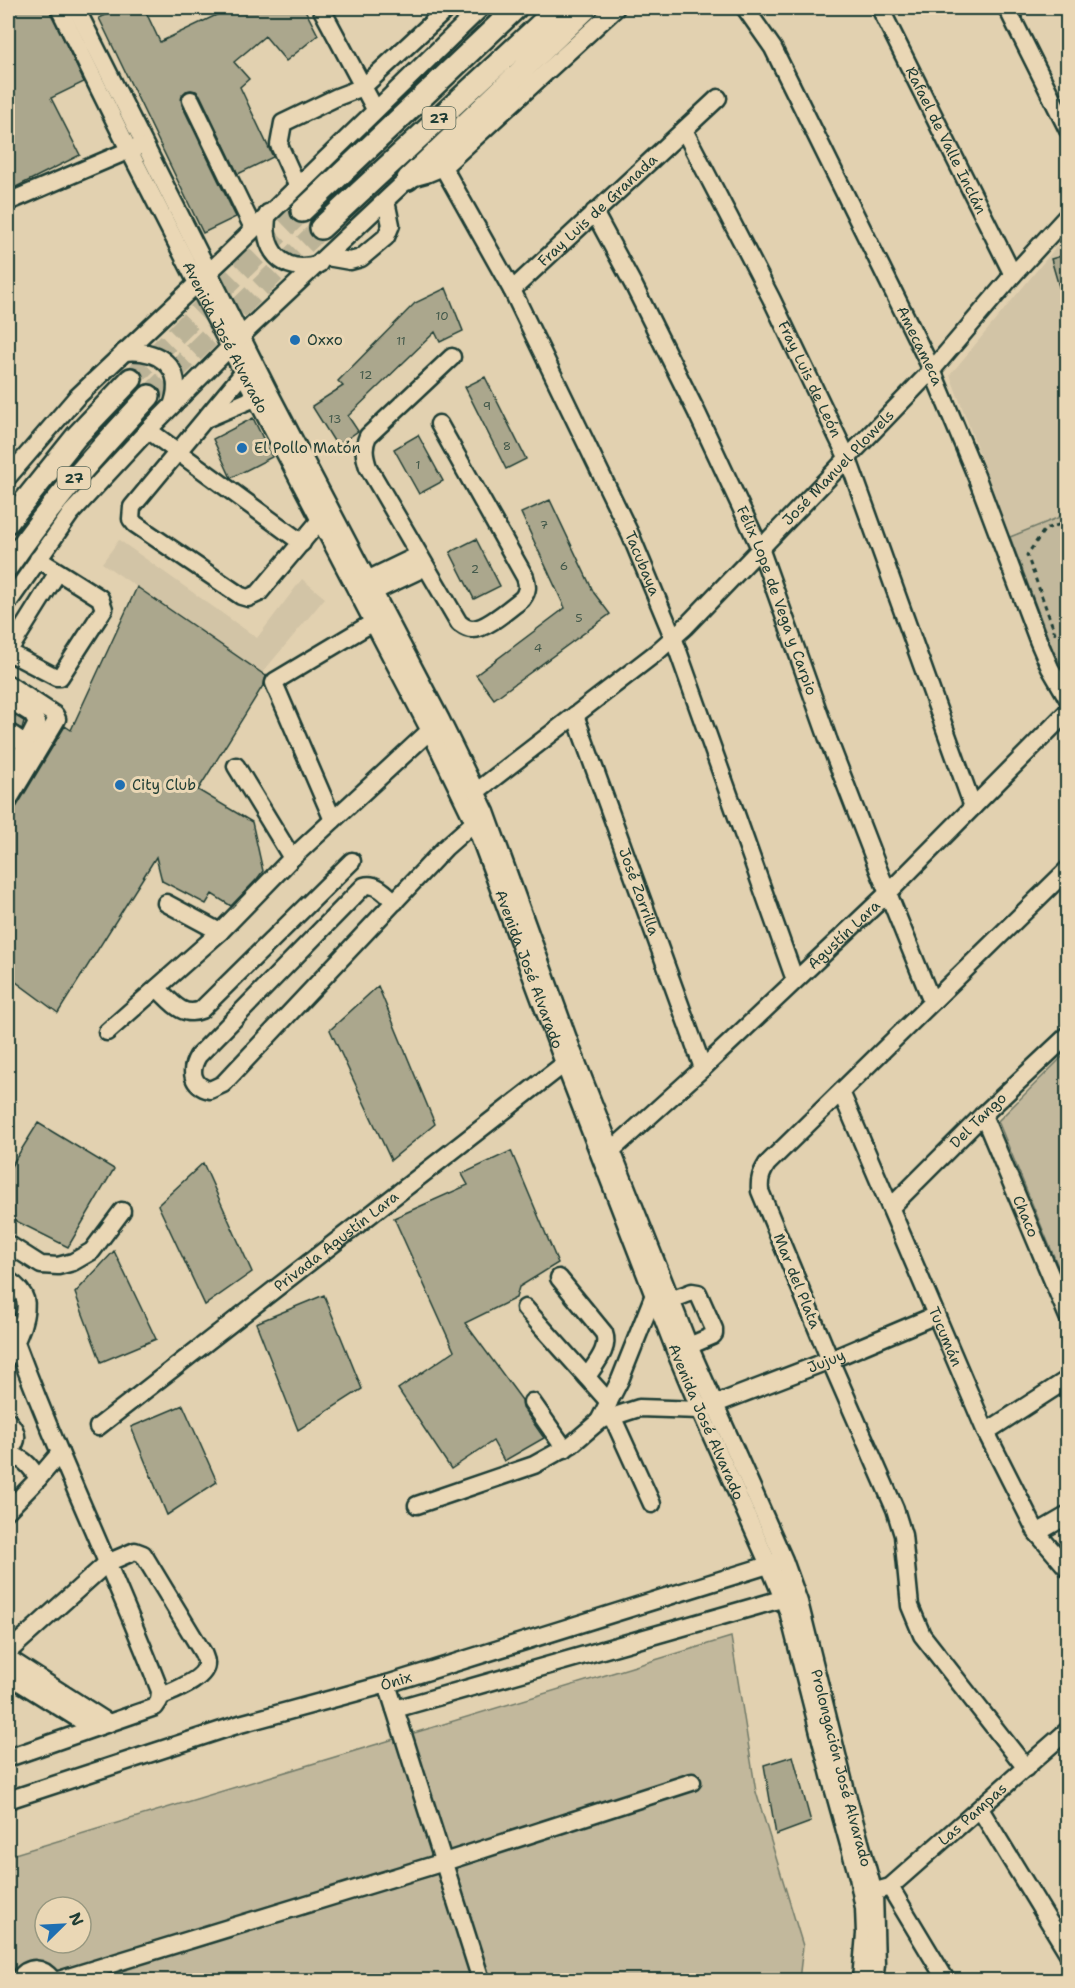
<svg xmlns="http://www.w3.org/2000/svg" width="1075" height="1988" viewBox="0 0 1075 1988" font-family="'Shantell Sans',sans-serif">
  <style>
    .built { fill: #d2c4a6 }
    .green { fill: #c2b89c; stroke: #707a68; stroke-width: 1.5; fill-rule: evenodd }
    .building { fill: #aba78d; stroke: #1f3d34; stroke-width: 1.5 }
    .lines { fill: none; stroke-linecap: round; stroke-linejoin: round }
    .major-tunnel { stroke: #bbb397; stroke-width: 21; stroke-dasharray: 21 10; stroke-linecap: butt }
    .minor-casing { stroke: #1f3d34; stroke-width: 21 }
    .major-casing { stroke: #1f3d34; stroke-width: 26 }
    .path { stroke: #1f3d34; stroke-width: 3; stroke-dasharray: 4.5 4.5; stroke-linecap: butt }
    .minor { stroke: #ead7b5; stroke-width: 16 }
    .major { stroke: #ead7b5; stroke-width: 21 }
    .poi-dot { fill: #1f6fb2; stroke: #ead7b5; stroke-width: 2 }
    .labels { text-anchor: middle; stroke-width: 6; stroke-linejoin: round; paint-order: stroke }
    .number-label { font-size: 12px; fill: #42584a }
    .shield { fill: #ead7b5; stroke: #5c6b5b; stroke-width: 1.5 }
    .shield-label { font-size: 14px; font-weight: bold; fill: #1f3d34 }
    .street-label { font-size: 15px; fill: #1f3d34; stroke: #ead7b5 }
    .poi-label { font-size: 15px; fill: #1f3d34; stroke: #ead7b5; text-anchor: start }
  </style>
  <rect width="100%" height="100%" fill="#e2d1b0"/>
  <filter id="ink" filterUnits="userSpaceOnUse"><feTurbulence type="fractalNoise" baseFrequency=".0167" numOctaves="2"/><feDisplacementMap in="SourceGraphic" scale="12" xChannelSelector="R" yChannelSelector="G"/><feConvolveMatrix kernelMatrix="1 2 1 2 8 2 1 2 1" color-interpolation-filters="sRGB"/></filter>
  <g filter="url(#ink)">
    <path class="built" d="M1067 234V674L1053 651 950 375Z
      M119 540 257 638 302 579 325 598 262 673 102 563Z"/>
    <path class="green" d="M1067 514V674L1053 651 1010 537Z
      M1067 1052V1288L998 1121Z
      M731 1637 756 1792 803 1946 799 1980H8V1856ZM45 1907H81V1943H45Z"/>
    <path class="building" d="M8 8H49L84 82 51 98 80 155 8 191Z
      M122 8H144L160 42 231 8H304L318 35 286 61 265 36 234 62 249 79 240 87 273 157 238 174 200 95 196 91 191 90 186 91 182 95V105L236 217 203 233 99 18Z
      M1068 254V304H1064L1051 259Z
      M446 288 463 331 440 342 435 332 348 416 358 431 337 446 312 406 343 386 338 381 415 303Z
      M485 377 526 459 506 469 465 387Z
      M253 418 272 457 231 478 213 439Z
      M418 435 443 481 419 494 394 449Z
      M550 500 594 593 610 614 494 699 476 675 565 608 521 513Z
      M476 539 500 586 474 599 450 552Z
      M137 587 266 676 264 684 198 790 252 822 263 871 257 879 231 906 212 894 206 904 162 881 156 857 58 1013 8 976V811L13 810 17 806 65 726 71 730Z
      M8 711 24 721 22 729 8 722Z
      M378 986 435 1124 391 1160 330 1030Z
      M38 1123 114 1169 68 1247 8 1217V1171Z
      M511 1151 558 1263 519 1287 516 1298 465 1323 522 1400 523 1408 544 1438 504 1461 493 1441 451 1469 398 1389 454 1351 394 1218 468 1185 462 1174Z
      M203 1163 252 1272 205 1305 158 1205Z
      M114 1251 156 1339 101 1362 75 1293Z
      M324 1295 362 1389 298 1430 256 1323Z
      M183 1405 217 1482 167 1515 131 1427Z
      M793 1756 811 1822 776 1835 764 1765Z"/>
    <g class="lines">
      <path class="major-tunnel" d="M131 379 302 211
        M149 396 321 228"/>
      <g class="minor-casing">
        <g id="minor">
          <path id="s1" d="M59 8 129 150 243 373 430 731 474 822 564 1063 678 1358 700 1410 769 1565 788 1611 834 1791 858 1877 864 1908 865 1934 861 1980"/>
          <path id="s2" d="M76 8 269 392 441 720 486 812 574 1055 662 1277 689 1346 784 1560 799 1602 845 1787 874 1893 876 1965 874 1980"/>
          <path d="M321 8 375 109"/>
          <path id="s3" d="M745 8 773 48 932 370 977 478 1038 640 1050 668 1068 699"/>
          <path id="s4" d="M880 8 1013 275"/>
          <path d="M1007 8 1068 130"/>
          <path d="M191 100 253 228"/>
          <path id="s5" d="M684 130 771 298 848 459 973 807"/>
          <path id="s6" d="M443 167 512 290 631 536 673 637 795 980"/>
          <path d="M297 185 279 145 283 123 337 97 363 87 448 8"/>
          <path d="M8 202 139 146"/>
          <path id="s7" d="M594 212 634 286 697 413 760 548 828 739 879 871 932 1002"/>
          <path d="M268 213C260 248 282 276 319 264"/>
          <path d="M327 257 350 261 361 258 386 237 391 225 386 201"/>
          <path id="s8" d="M512 290 718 98"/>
          <path d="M124 352C158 349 185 366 173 403"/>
          <path d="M249 366 132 507 131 519 135 524 241 596 248 598 259 593 326 513"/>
          <path d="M208 418 264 394"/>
          <path d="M439 424 525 577C528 586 528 591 522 599 510 608 486 630 472 629 466 629 463 626 459 623L368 467C364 455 363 447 368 436L452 357"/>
          <path d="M148 430 302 543"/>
          <path d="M8 477 76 398 226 256 481 8"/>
          <path d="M367 580 419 555"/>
          <path d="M373 592 426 567"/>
          <path d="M8 603 71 513 148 430 242 335 408 179 426 174 443 167 616 8"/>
          <path d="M8 652 56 677H60L104 609 100 598 38 559"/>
          <path d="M8 652 58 572"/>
          <path d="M8 684 55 715 57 719 8 801"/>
          <path d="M8 699 32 714 37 723 8 781"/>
          <path id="s9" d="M575 715 703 1068"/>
          <path d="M8 732 26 744"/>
          <path d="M236 766 292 858"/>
          <path id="s10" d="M477 791 657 652 685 627 932 370 1013 275 1068 215"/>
          <path d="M333 820 274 683 275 681 382 617"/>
          <path d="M395 902C386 894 376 882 364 886L198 1056C189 1071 192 1086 210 1090L223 1084 445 848 480 817"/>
          <path d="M166 903 220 932 292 858 436 725"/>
          <path d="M157 988C171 1001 182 1018 201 1010L352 861"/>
          <path d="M107 1032 220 932"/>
          <path id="s11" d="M841 1092 986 1432 1037 1533 1068 1569"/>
          <path id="s12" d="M983 1115 1068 1317"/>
          <path id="s13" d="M605 1153 612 1150 703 1068 888 893 1068 711"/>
          <path id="s14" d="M891 1207 983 1115 1068 1035"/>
          <path d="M8 1244 41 1265 58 1266 73 1262 92 1251 122 1211"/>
          <path d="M559 1278 604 1333C610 1349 595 1364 587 1377"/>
          <path d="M8 1280C28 1293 29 1303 22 1326 18 1337 14 1347 8 1357"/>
          <path d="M671 1300 692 1292 698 1293 714 1329V1334L712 1336 689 1346"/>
          <path d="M525 1308 609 1402"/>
          <path d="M8 1321C53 1447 112 1566 160 1691L159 1701 155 1707 8 1758"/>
          <path d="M532 1402 565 1449"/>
          <path d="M612 1416 652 1504"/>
          <path d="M8 1421C19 1433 19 1441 8 1453"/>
          <path d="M599 1421 620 1380 655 1292"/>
          <path id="s15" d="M98 1427 573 1057"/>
          <path d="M986 1432 1068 1379"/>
          <path d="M8 1453C23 1459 30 1464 38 1479"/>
          <path id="s16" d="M417 1505 534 1465 572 1444 599 1421 639 1408 700 1410 830 1360 936 1315"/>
          <path d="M8 1510 38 1479 60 1453"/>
          <path d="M1037 1533 1068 1515"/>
          <path d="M8 1652 107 1563 135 1551 143 1554 203 1653C204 1656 206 1659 206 1663 207 1679 173 1691 160 1697"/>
          <path d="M8 1658 109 1723"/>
          <path d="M8 1675 93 1728"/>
          <path d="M387 1684 481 1980"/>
          <path d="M395 1709 792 1596"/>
          <path d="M1026 1768 922 1635 910 1606 903 1535 895 1509 830 1360 760 1191C759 1179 761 1174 767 1164L1068 869"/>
          <path id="s17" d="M8 1800 240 1724 387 1684 778 1562"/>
          <path d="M980 1809 1068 1953"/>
          <path d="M890 1887 946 1980"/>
          <path id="s18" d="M865 1894 890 1887 1068 1730"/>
          <path d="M18 1980C29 1965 42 1966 53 1980"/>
          <path d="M59 1980 444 1862 692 1782"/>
        </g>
      </g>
      <g class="major-casing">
        <path id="major" d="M408 179 587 8
          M302 211 516 8
          M321 228 558 8
          M8 522 76 437 131 379
          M8 566C49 505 98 451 149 396"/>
      </g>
      <path class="path" d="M1068 522 1045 529 1027 555 1055 633 1068 637"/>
      <use href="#minor" class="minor"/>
      <use href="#major" class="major"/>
    </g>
  </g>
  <g class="poi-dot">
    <circle cx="295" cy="340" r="6"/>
    <circle cx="242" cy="448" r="6"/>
    <circle cx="120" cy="785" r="6"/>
  </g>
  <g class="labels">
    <g class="number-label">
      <text x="442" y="320">10</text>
      <text x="401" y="345">11</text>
      <text x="366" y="379">12</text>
      <text x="487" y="410">9</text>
      <text x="335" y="423">13</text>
      <text x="507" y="450">8</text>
      <text x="418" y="469">1</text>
      <text x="544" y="529">7</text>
      <text x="564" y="570">6</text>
      <text x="475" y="573">2</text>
      <text x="579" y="622">5</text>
      <text x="538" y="652">4</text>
    </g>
    <g class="shield">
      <rect x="422.5" y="107" width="33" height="22" rx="4.5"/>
      <rect x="57.5" y="467" width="33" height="22" rx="4.5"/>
    </g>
    <g class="shield-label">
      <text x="439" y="123">27</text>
      <text x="74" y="483">27</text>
    </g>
    <g class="street-label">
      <text dy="5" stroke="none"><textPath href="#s4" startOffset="148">Rafael de Valle Inclán</textPath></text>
      <text dy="5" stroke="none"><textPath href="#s8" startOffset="117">Fray Luis de Granada</textPath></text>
      <text dy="5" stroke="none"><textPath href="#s1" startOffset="369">Avenida José Alvarado</textPath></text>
      <text dy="5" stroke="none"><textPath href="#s3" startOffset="381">Amecameca</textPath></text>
      <text dy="5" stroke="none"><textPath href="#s5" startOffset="279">Fray Luis de León</textPath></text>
      <text dy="5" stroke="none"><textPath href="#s10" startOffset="486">José Manuel Plowels</textPath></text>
      <text dy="5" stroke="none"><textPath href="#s6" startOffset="444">Tacubaya</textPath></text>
      <text dy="5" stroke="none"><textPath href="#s7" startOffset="430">Félix Lope de Vega y Carpio</textPath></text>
      <text dy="5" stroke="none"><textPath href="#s9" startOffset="188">José Zorrilla</textPath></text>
      <text dy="5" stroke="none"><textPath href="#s13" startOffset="324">Agustín Lara</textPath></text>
      <text dy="5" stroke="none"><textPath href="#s1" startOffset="1071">Avenida José Alvarado</textPath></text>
      <text dy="5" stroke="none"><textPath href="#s14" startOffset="123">Del Tango</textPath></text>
      <text dy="5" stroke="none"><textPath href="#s12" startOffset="110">Chaco</textPath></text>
      <text dy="5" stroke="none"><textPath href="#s15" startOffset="302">Privada Agustín Lara</textPath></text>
      <text transform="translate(797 1281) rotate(68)" y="5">Mar del Plata</text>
      <text dy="5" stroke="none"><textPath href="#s11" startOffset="266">Tucumán</textPath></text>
      <text dy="5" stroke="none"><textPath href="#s16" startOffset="441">Jujuy</textPath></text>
      <text dy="5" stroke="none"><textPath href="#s1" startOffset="1557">Avenida José Alvarado</textPath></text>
      <text dy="5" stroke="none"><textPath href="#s17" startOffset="406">Ónix</textPath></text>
      <text dy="5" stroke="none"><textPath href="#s2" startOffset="1924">Prolongación José Alvarado</textPath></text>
      <text dy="5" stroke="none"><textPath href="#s18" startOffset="136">Las Pampas</textPath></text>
    </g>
    <g class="poi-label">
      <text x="307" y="345">Oxxo</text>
      <text x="254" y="453">El Pollo Matón</text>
      <text x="132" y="790">City Club</text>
    </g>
  </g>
  <rect width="1075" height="1988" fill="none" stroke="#ead7b5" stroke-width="30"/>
  <rect x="15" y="15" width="1045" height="1958" fill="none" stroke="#1f3d34" stroke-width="2" filter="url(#ink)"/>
  <g transform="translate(63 1925) rotate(66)"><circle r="28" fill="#ead7b5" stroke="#999981" stroke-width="1.5"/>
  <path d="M0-4.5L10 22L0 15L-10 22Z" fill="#1f6fb2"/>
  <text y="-9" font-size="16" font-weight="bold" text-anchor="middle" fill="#1f3d34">N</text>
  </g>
</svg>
